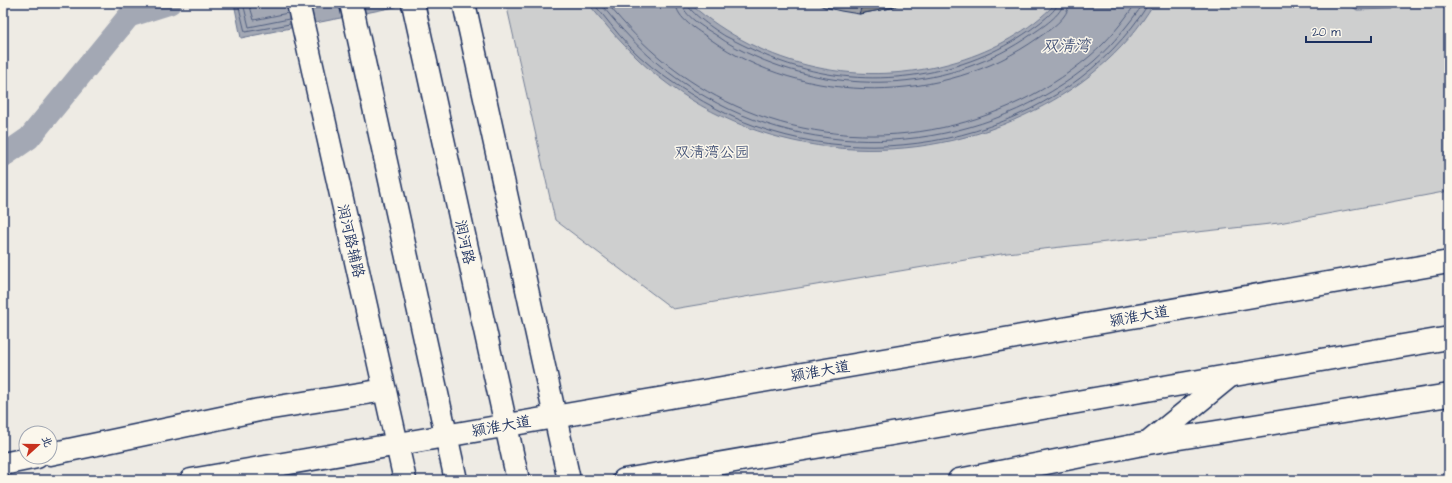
<svg xmlns="http://www.w3.org/2000/svg" width="1452" height="483" viewBox="0 0 1452 483" font-family="'Architects Daughter','LXGW WenKai TC',sans-serif">
  <style>
    .green { fill: #cecfcf; stroke: #747f96 }
    .water { fill: #a3a8b4; stroke: #6d7892 }
    .lines { fill: none; stroke-linecap: round; stroke-linejoin: round }
    .shore { stroke: #515f80; stroke-width: 1 }
    .canal { stroke: #a3a8b4; stroke-width: 23 }
    .minor-casing { stroke: #1b2f5e; stroke-width: 25 }
    .major-casing { stroke: #1b2f5e; stroke-width: 25 }
    .minor { stroke: #fbf7ec; stroke-width: 22 }
    .major { stroke: #fbf7ec; stroke-width: 22 }
    .wall { fill: #9fa2a8; stroke: #1b2f5e }
    .shaded-wall { fill: #828488; stroke: #1b2f5e }
    .labels { text-anchor: middle; stroke-width: 3; stroke-linejoin: round; paint-order: stroke }
    .park-label { font-size: 15px; fill: #48577a; stroke: #fbf7ec }
    .street-label { font-size: 15px; fill: #1b2f5e; stroke: #fbf7ec }
    .water-label { font-size: 16px; font-style: italic; fill: #445378; stroke: #fbf7ec }
  </style>
  <rect width="100%" height="100%" fill="#eeebe4"/>
  <filter id="ink" filterUnits="userSpaceOnUse"><feTurbulence type="fractalNoise" baseFrequency=".025" numOctaves="2"/><feDisplacementMap in="SourceGraphic" scale="8" xChannelSelector="R" yChannelSelector="G"/><feConvolveMatrix kernelMatrix="1 2 1 2 8 2 1 2 1" color-interpolation-filters="sRGB"/></filter>
  <g filter="url(#ink)">
    <path class="green" d="M506 3H1449V191L1279 223 1007 253 673 309 555 220Z"/>
    <path class="water" d="M234 3H415L241 38Z
      M588 3H689C764 68 862 90 958 61 994 50 1029 31 1056 3H1154C1125 53 1077 91 1025 115 903 173 752 158 649 69 626 49 607 27 588 3Z
      M1346 3H1399L1393 9 1357 10Z"/>
    <g class="lines">
      <path class="shore" d="M238 3 245 32 290 24
        M243 3 249 27 289 19
        M249 3 254 20 288 13
        M593 3C605 17 616 32 629 46 657 75 694 98 731 116 872 182 1065 138 1149 3
        M600 3C631 42 662 72 706 97 827 167 988 151 1094 61 1113 44 1129 24 1144 3
        M607 3C643 48 683 82 736 106 851 159 993 138 1090 56 1108 41 1123 22 1136 3
        M676 3C676 19 698 30 710 39 805 106 944 105 1038 38 1049 30 1069 18 1069 3
        M682 3C682 15 706 29 716 35 728 44 742 51 756 57 844 96 952 91 1032 34 1041 28 1063 14 1063 3
        M687 3C688 12 717 31 725 36 749 48 772 60 798 67 875 90 965 76 1030 30 1037 25 1057 11 1058 3
        M1354 3 1359 6 1390 5 1393 3"/>
      <path class="canal" d="M3 156 29 138 129 16 170 3"/>
      <g class="minor-casing">
        <path id="minor" d="M298 3 405 480
          M464 3 569 480
          M1148 443 1449 395
          M50 454 259 410 385 390
          M3 464 37 457
          M959 480 1148 443 1231 375"/>
      </g>
      <g class="major-casing">
        <path id="major" d="M351 3 456 480
          M413 3 518 480
          M191 480 1449 262
          M624 480 1449 338"/>
      </g>
      <use href="#minor" class="minor"/>
      <use href="#major" class="major"/>
    </g>
    <path class="wall" d="M816 3H901L891 8 859 14 841 11 824 7Z"/>
    <path class="shaded-wall" d="M863 3H901L891 8 859 14Z"/>
  </g>
  <g class="labels">
    <g class="park-label">
      <text x="712" y="157">双清湾公园</text>
    </g>
    <g class="street-label">
      <text transform="translate(351 241) rotate(77)" y="5">润河路辅路</text>
      <text transform="translate(465 242) rotate(78)" y="5">润河路</text>
      <text transform="translate(1139 316) rotate(-10)" y="5">颍淮大道</text>
      <text transform="translate(820 371) rotate(-10)" y="5">颍淮大道</text>
      <text transform="translate(501 426) rotate(-10)" y="5">颍淮大道</text>
    </g>
    <g class="water-label">
      <text x="1066" y="51">双清湾</text>
    </g>
  </g>
  <rect width="1452" height="483" fill="none" stroke="#fbf7ec" stroke-width="16"/>
  <rect x="8" y="8" width="1436" height="467" fill="none" stroke="#1b2f5e" stroke-width="1.5" filter="url(#ink)"/>
  <g transform="translate(38 445) rotate(69)"><circle r="19" fill="#fbf7ec" stroke="#a1a7b3"/>
  <path d="M0-3L7 15L0 10L-7 15Z" fill="#c8321e"/>
  <text y="-6" font-size="11" font-weight="bold" text-anchor="middle" fill="#1b2f5e">北</text>
  </g>
  <path d="M1306 36v6h65v-6" fill="none" stroke="#1b2f5e" stroke-width="2"/>
  <text x="1312" y="36" font-size="12" fill="#1b2f5e" stroke="#fbf7ec" stroke-width="3" paint-order="stroke">20 m</text>
</svg>
